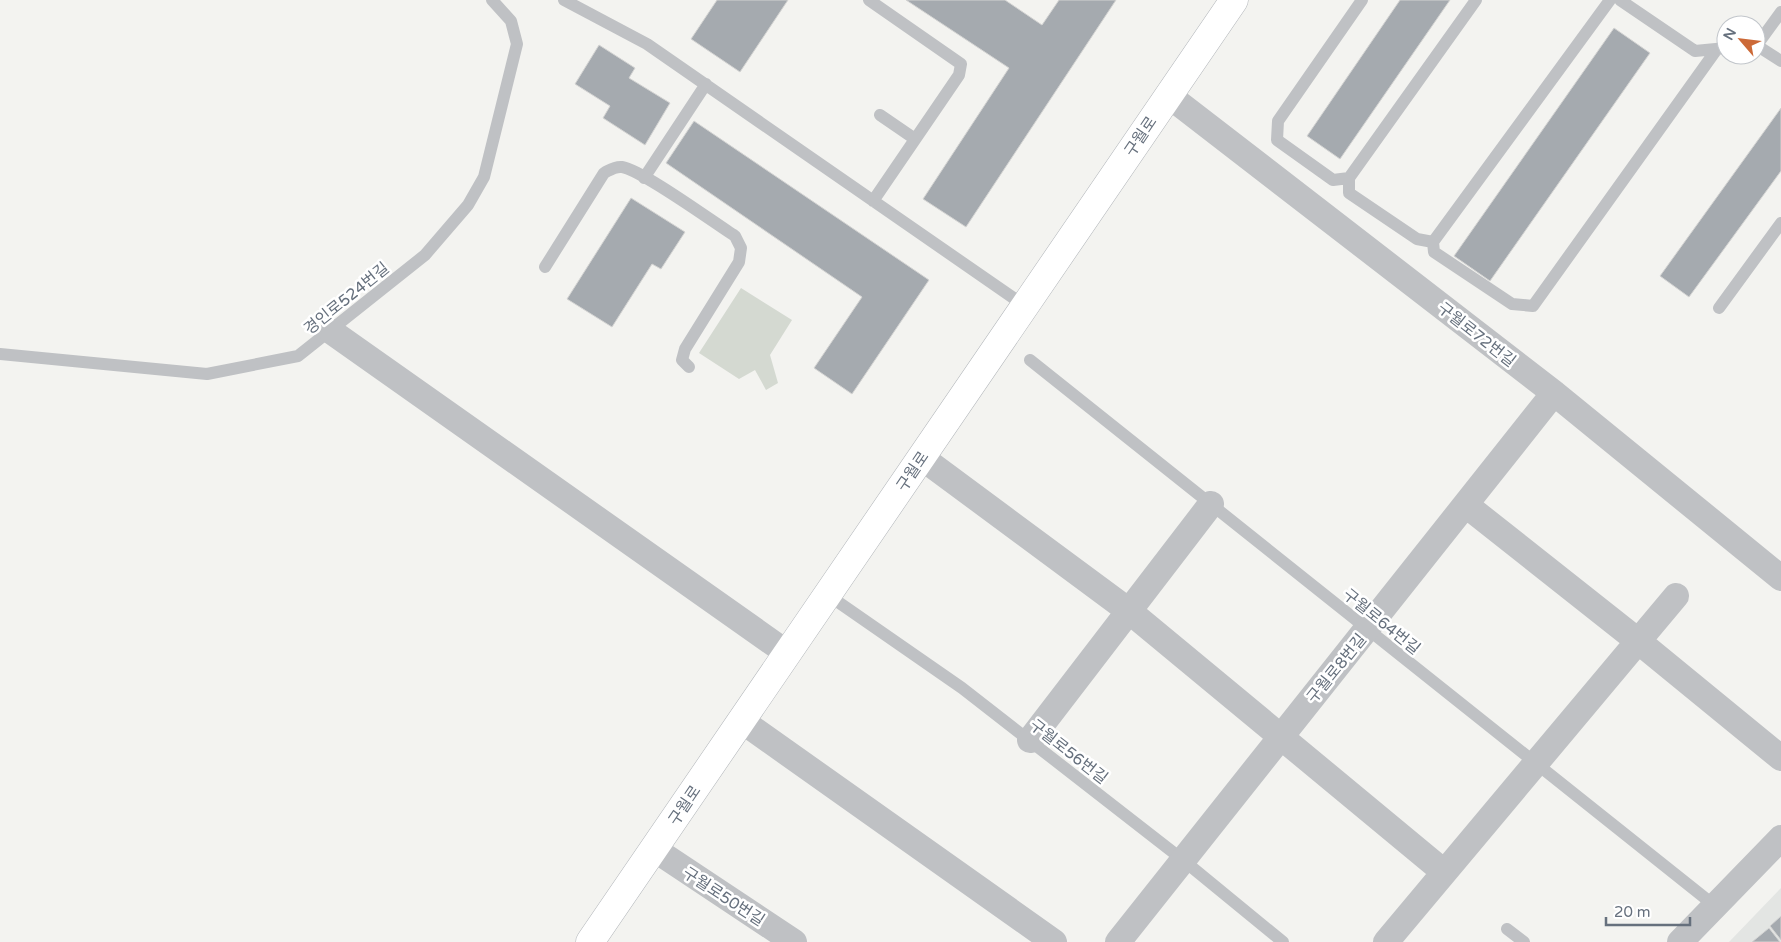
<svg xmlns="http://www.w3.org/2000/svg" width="1781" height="942" viewBox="0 0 1781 942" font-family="'Varela Round','Noto Sans KR',sans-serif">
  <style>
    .built { fill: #e3e5e3 }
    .green { fill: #d4d9d1 }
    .building { fill: #a5aaaf; stroke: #d4d4d3 }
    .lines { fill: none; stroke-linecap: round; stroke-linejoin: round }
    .secondary-casing { stroke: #b1b5b9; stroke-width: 29 }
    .service { stroke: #bfc1c4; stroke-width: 12 }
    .minor { stroke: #bfc1c4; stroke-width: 26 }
    .secondary { stroke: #fff; stroke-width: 28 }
    .labels { text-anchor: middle; stroke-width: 5; stroke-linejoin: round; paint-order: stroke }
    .street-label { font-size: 16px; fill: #66707d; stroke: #fff }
  </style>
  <rect width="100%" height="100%" fill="#f3f3f0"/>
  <path class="built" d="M1781 888V942H1729Z"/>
  <path class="green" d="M741 288 792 320 770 355 778 383 766 390 755 370 739 379 699 353Z"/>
  <path class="building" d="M717 0H788L740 72 691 39Z
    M906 0H1005L1042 25 1059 0H1116L966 227 923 199 1009 68Z
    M1400 0H1450L1340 159 1307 136Z
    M1614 28 1650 53 1490 281 1454 256Z
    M599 45 635 68 629 78 670 103 645 145 603 118 610 106 575 84Z
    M1781 108V171L1689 297 1660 276Z
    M694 121 929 280 852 394 814 368 862 297 666 163Z
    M631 198 685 232 661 269 652 264 612 327 567 299Z
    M1781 916V940L1770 926Z
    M1769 928 1780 942H1752Z"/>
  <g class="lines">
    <g class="secondary-casing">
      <path id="secondary" d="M590 942 1234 0"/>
    </g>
    <path class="service" d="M564 0 647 44 1025 306
      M869 0 961 64 959 75 873 201
      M1362 0 1278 121 1277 140 1333 180 1349 178V193L1417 239 1433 242 1434 252 1512 304 1533 306 1717 49
      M1620 0 1695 51 1726 48
      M1756 45 1781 61
      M1757 45 1781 12
      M880 115 915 139
      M644 178 706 84
      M1349 178 1476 0
      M1433 242 1610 0
      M545 267 604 173C610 170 615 166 622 167 642 170 713 222 735 236L741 248 739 262 685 349 682 360 689 367
      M1719 308 1781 223
      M0 354 207 374 298 356 425 255 468 205 484 177 517 44 511 21 492 0
      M1030 360 1715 906
      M828 595 962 688 1183 860 1283 942
      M1507 929 1524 942"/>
    <path class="minor" d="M1168 95 1554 393 1781 578
      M332 332 787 653
      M921 457 1129 611 1444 872
      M1466 505 1638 641 1781 758
      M742 721 1054 942
      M1030 740 1211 504
      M654 849 794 942
      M1118 942 1554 393
      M1386 942 1676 596
      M1680 942 1781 838"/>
    <use href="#secondary" class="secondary"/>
  </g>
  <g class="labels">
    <g class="street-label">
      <text transform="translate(1140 136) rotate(-56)" y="6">구월로</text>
      <text transform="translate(346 298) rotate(-39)" y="6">경인로524번길</text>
      <text transform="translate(1477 334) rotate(38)" y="6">구월로72번길</text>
      <text transform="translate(912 471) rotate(-56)" y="6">구월로</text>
      <text transform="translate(1382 621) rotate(39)" y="6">구월로64번길</text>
      <text transform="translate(1336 668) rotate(-51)" y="6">구월로8번길</text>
      <text transform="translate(1069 751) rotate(38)" y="6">구월로56번길</text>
      <text transform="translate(684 805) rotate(-56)" y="6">구월로</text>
      <text transform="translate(724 896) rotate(33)" y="6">구월로50번길</text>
    </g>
  </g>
  <g transform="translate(1741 40) rotate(298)"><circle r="24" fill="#ffffff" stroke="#c2c6cb"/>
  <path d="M0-4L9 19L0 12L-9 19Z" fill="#cc6937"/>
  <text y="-8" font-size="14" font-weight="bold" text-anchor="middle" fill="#66707d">N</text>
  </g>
  <path d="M1606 917v8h84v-8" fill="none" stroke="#66707d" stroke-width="2.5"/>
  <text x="1614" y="917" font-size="15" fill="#66707d" stroke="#ffffff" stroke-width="4" paint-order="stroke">20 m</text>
</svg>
